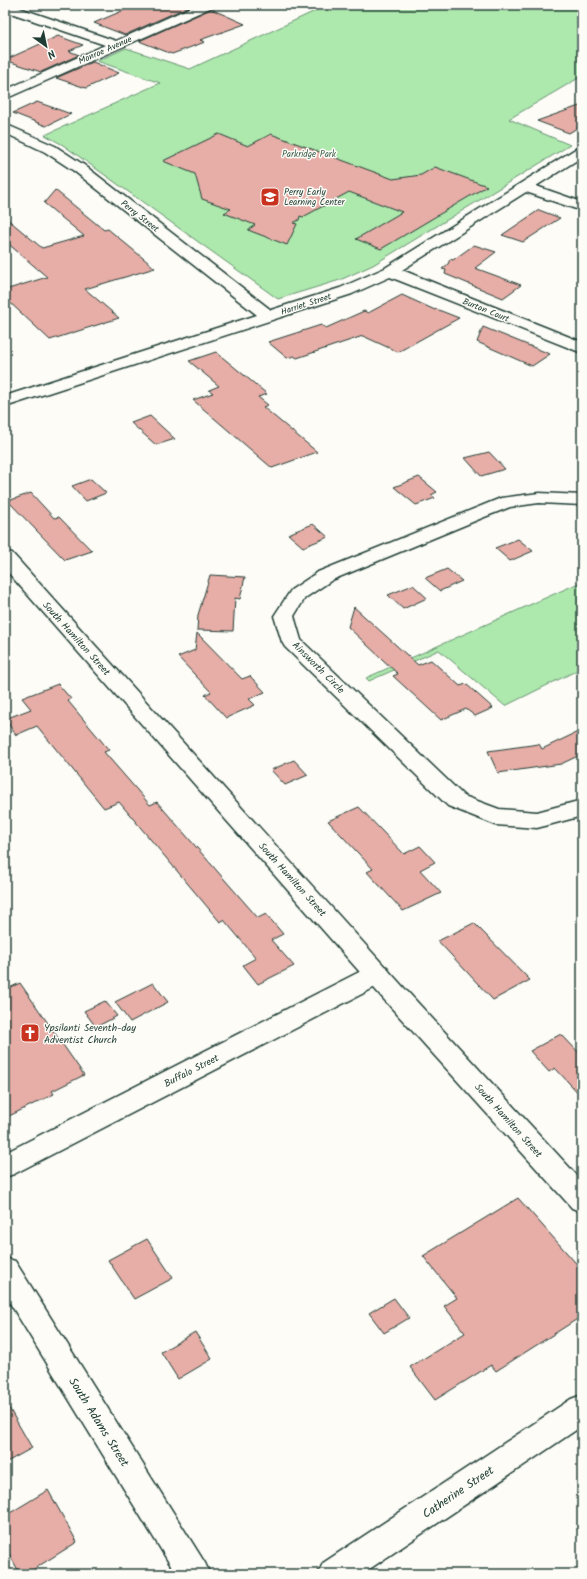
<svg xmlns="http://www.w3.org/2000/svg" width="587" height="1579" viewBox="0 0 587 1579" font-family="Kalam,sans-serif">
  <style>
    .green { fill: #ade8ad; stroke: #669270 }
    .building { fill: #e7ada7; stroke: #1f3d34 }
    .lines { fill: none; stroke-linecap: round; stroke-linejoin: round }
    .minor-casing { stroke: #1f3d34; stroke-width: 3 }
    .major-casing { stroke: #1f3d34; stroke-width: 3 }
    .minor { fill: #fdfcf7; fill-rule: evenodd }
    .major { fill: #fdfcf7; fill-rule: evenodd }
    .labels { text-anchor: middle; stroke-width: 3; stroke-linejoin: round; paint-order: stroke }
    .far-street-label { font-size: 9px; fill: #1f3d34; stroke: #fdfcf7 }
    .far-park-label { font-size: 9px; fill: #3b5f4c; stroke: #fdfcf7 }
    .far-poi-label { font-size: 9px; fill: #1f3d34; stroke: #fdfcf7; text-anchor: start }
    .street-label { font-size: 10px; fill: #1f3d34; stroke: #fdfcf7 }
    .poi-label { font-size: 10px; fill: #1f3d34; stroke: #fdfcf7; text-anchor: start }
    .near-street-label { font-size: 12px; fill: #1f3d34; stroke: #fdfcf7 }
  </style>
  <rect width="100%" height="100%" fill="#fdfcf7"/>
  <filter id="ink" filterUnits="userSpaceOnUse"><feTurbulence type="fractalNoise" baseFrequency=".025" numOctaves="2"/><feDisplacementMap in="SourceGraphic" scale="8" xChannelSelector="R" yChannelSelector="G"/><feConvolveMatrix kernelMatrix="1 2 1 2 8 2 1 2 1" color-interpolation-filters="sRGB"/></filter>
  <g filter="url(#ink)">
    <path class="green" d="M328 5H582V76L509 119 570 145 373 265 340 280 278 299 63 145 45 135 160 83 97 61 126 48 190 69Z
      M581 582 582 583V668L505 706 439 650 369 681 366 678Z"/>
    <path class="building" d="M136 5H192L125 35 94 23Z
      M211 9 245 24 200 40 205 42 172 54 139 41Z
      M58 36 83 45 69 51 79 55 41 72 5 60Z
      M93 62 119 73 86 88 56 78Z
      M37 102 71 114 46 126 13 113Z
      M582 105V125L569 133 537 121Z
      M219 134 248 146 271 134 393 179 421 175 435 167 487 186 381 249 356 239 402 212 349 192 303 217 300 216 299 220 293 223 297 224 287 245 248 230 255 225 224 213 231 209 202 199 195 174 163 161Z
      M55 190 104 230 108 229 155 268 85 289 119 318 50 340 5 298V290L47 277 5 241V217L42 248 84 236 44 203Z
      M539 210 560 218 523 242 502 235Z
      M474 245 496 252 475 268 521 285 503 298 445 274 446 270 442 269 448 264 450 259 453 260Z
      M402 295 435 310 436 309 459 318 398 352 363 336 297 358 294 356 287 358 268 342 321 325 326 328 364 311 368 313Z
      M483 327 530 346 550 354 532 366 477 342Z
      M216 352 267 394 258 397 268 405 263 407 317 452 272 468 193 400 213 393 209 390 219 386 189 361Z
      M150 416 175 439 156 445 131 423Z
      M489 452 505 469 481 476 465 458Z
      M419 477 437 492 431 495 435 498 416 505 394 487Z
      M91 479 106 493 86 501 72 486Z
      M31 493 54 518 59 517 92 551 65 560 8 501Z
      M313 524 328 537 303 547 288 534Z
      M518 539 533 551 510 561 495 548Z
      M447 569 462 581 440 591 425 578Z
      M210 575 245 577 240 599 235 598 233 631 197 630 198 615Z
      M413 585 427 598 403 609 388 595Z
      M354 607 418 665 431 660 460 686 466 684 493 708 475 716 466 709 441 720 393 676 398 674 348 627Z
      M197 633 242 679 250 676 265 692 249 699 255 705 226 718 205 695 211 692 178 657 195 650Z
      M58 684 71 699 68 701 109 750 104 752 150 805 157 802 258 918 266 914 283 934 271 940 294 966 258 984 243 965 256 958 224 920 220 922 119 802 104 808 37 726 16 735 5 719 31 709 22 698Z
      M582 730V754L561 764 498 773 488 751 539 744 542 749Z
      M294 760 308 775 285 785 271 770Z
      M359 807 404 854 420 846 435 862 420 870 441 893 403 911 367 872 373 869 328 821Z
      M474 923 530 980 493 1000 438 941Z
      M20 983 84 1075 52 1091 54 1094 5 1118V990Z
      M153 983 168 1002 130 1022 115 1002Z
      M105 1001 117 1016 96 1027 84 1011Z
      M561 1034 582 1056V1097L555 1068 549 1072 530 1051Z
      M518 1198 582 1270V1316L496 1371 491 1365 435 1400 410 1367 465 1333 444 1306 457 1298 423 1256Z
      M147 1239 173 1278 134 1299 108 1260Z
      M394 1298 409 1318 384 1333 369 1313Z
      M195 1332 212 1359 178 1379 161 1352Z
      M5 1401 32 1448 5 1463Z
      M48 1490 77 1542 26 1574H20L5 1546V1516Z"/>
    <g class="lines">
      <g class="minor-casing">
        <path id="minor" d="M5 5H11L116 41 196 5H212L210 8 5 99V90L105 45 5 11Z
          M5 124 55 146 84 165 271 310 340 288 385 268 577 148 582 147V157L536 186 582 202V211L526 192 402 270 582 342V353L390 277 352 294 5 407V396L257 315 74 171 45 152 5 133Z
          M539 493 582 495V505L539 503 510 507 482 518 332 580 305 598 294 616 301 640 464 796 499 809 537 812 582 800V816L537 828 496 825 448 806 285 647 282 642 274 616 291 590 318 572 501 498Z
          M378 965 387 967 390 974 387 981 14 1174 5 1177V1153L369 967Z
          M5 1258 15 1261 205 1563 210 1574H176L5 1295Z
          M582 1395V1426L362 1574H318L323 1563 571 1399Z"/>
      </g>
      <g class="major-casing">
        <path id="major" d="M5 551 12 553 406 990 582 1181V1212L572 1208 388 1004 5 569Z"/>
      </g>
      <use href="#minor" class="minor"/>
      <use href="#major" class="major"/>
    </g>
  </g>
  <defs>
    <g id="school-square" transform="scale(1)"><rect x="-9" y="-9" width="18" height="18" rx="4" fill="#c8321e" stroke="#fdfcf7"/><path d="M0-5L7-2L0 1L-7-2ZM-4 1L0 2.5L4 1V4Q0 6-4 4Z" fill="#fff"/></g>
    <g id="church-square" transform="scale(1)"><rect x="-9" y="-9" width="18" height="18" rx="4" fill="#c8321e" stroke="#fdfcf7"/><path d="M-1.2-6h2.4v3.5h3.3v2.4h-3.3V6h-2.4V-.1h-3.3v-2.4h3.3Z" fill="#fff"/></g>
  </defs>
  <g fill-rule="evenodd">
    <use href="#school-square" x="270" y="197"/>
    <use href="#church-square" x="30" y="1033"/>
  </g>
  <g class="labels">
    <g class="far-street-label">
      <text transform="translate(105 50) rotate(-24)" y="3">Monroe Avenue</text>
      <text transform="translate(140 216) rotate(38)" y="3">Perry Street</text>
      <text transform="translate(306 304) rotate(-18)" y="3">Harriet Street</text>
      <text transform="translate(486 310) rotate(22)" y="3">Burton Court</text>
    </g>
    <g class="far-park-label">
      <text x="309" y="157">Parkridge Park</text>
    </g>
    <g class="far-poi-label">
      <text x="284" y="195">Perry Early<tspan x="284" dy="10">Learning Center</tspan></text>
    </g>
    <g class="street-label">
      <text transform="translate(77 638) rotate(48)" y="4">South Hamilton Street</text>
      <text transform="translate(319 667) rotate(45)" y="4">Ainsworth Circle</text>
      <text transform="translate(293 879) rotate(48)" y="4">South Hamilton Street</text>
      <text transform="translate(191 1070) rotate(-27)" y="4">Buffalo Street</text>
      <text transform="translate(509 1120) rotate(48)" y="4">South Hamilton Street</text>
    </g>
    <g class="poi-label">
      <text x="44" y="1031">Ypsilanti Seventh-day<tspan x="44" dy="12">Adventist Church</tspan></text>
    </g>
    <g class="near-street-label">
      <text transform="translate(99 1422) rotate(58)" y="4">South Adams Street</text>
      <text transform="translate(458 1492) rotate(-34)" y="4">Catherine Street</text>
    </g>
  </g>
  <rect width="587" height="1579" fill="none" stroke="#fdfcf7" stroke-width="20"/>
  <rect x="10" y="10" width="567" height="1559" fill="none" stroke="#1f3d34" stroke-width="1.5" filter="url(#ink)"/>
  <g transform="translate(46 46) rotate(147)" stroke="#fdfcf7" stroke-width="3" paint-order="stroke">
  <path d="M0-3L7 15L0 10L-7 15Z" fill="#1f3d34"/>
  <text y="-6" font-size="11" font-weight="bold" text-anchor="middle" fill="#1f3d34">N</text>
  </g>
</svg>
